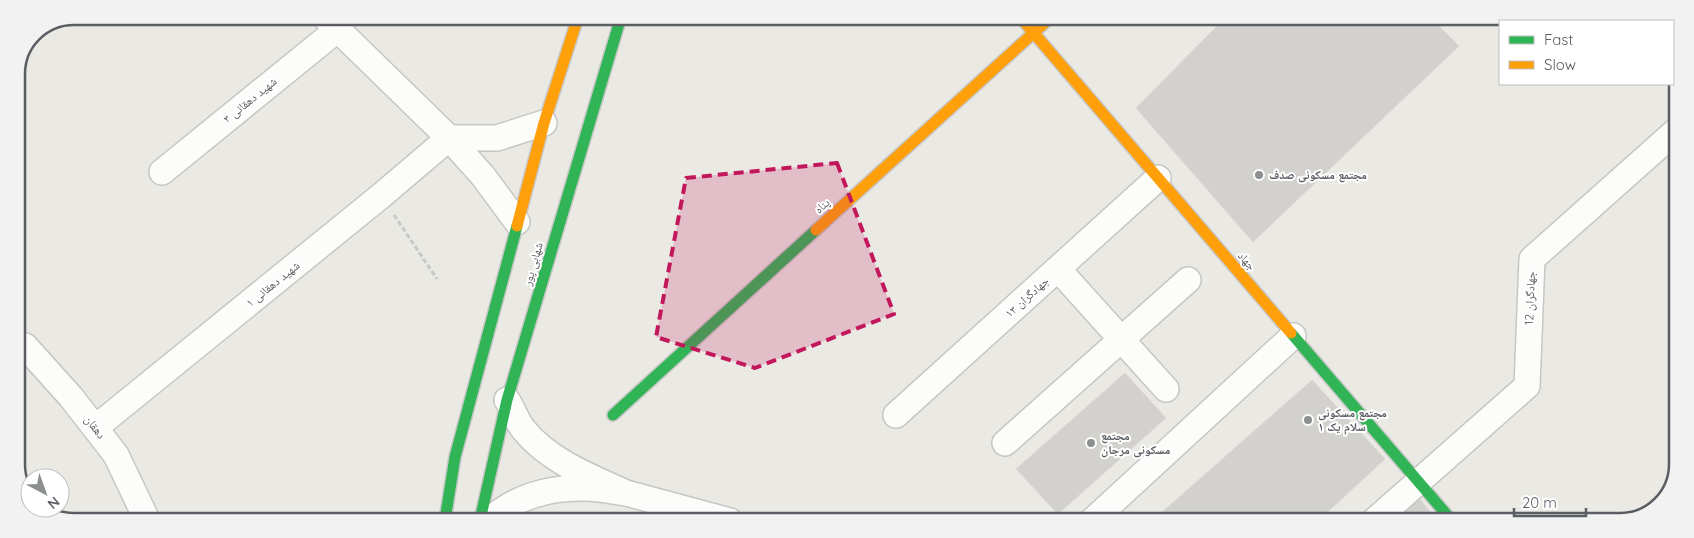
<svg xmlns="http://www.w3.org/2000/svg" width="1694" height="538" viewBox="0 0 1694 538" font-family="Quicksand,'Noto Naskh Arabic',sans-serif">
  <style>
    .building { fill: #d2d1ce; stroke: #dad8d4 }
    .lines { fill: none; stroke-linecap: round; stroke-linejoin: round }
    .street-casing { stroke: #c6c6c5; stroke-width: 28 }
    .fast-casing { stroke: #c7c7c6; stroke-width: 14 }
    .slow-casing { stroke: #c7c7c6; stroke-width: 14 }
    .path { stroke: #c4cac7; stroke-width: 3; stroke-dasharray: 5 2.5; stroke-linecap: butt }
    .street { stroke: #fcfcfb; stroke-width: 25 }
    .fast { stroke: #30b455; stroke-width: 11 }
    .slow { stroke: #ff9f0a; stroke-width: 11 }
    .marked { fill: #c2185b; fill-opacity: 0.2; stroke: #c2185b; stroke-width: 4; stroke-dasharray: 10 6; stroke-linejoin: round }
    .poi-dot { fill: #8c8f90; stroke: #fff; stroke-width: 2 }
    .labels { text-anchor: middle; stroke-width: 4; stroke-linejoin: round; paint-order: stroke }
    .street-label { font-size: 12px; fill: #5a5e63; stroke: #fff }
    .poi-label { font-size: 12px; font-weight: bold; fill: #5a5e63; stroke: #fff; text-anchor: start }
    .rim { fill: none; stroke: #5a5e63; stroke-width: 2.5 }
  </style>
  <rect width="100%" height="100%" fill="#eae9e4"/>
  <path class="building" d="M1225 18H1431L1459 46 1253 242 1136 108Z
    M1125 373 1166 418 1058 514 1016 469Z
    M1312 380 1385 459 1318 521H1152Z
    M1417 496 1439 522 1389 521Z
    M625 518 628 520H563Z"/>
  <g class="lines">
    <g class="street-casing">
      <path id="street" d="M325 17 449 138 483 176 517 222
        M449 138H497L544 123
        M162 172 338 29
        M1058 269 1166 389
        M25 346 71 397 116 455 147 520
        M896 415 1158 178
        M95 428 382 195 449 138
        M1005 443 1188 280
        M626 493 730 521
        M490 520C515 497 550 487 584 488 598 488 612 491 626 493 591 477 549 461 524 430 517 422 513 409 507 400
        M1092 521 1293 336
        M1374 521 1527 386 1532 259 1677 130"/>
    </g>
    <g class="fast-casing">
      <path id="fast" d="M1291 333 1453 522
        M613 415 816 230
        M445 520 455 457 517 226
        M480 520 507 400 621 17"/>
    </g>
    <g class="slow-casing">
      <path id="slow" d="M1020 17 1291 333
        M517 226 544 123 578 17
        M816 230 1050 18"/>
    </g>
    <path class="path" d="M394 215 437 279"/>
    <use href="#street" class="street"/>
    <use href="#fast" class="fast"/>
    <use href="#slow" class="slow"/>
  </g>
  <path class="marked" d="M837 163 894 314 755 368 656 337 686 178Z"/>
  <g class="poi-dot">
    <circle cx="1259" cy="175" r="5"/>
    <circle cx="1308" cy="420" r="5"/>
    <circle cx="1091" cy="443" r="5"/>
  </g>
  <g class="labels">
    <g class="street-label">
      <text transform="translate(250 100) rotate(-39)" y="4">شهید دهقانی ۳</text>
      <text transform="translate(822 206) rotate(-42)" y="4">پناه</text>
      <text transform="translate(1247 261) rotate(49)" y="4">جهاد</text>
      <text transform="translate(533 264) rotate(-74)" y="4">شهابی پور</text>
      <text transform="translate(273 284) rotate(-39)" y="4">شهید دهقانی ۱</text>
      <text transform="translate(1027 297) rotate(-42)" y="4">جهادگران ۱۳</text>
      <text transform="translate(1530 298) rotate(-88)" y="4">جهادگران 12</text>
      <text transform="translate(95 427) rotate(52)" y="4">دهقان</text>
    </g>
    <g class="poi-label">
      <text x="1269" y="179">مجتمع مسکونی صدف</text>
      <text x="1318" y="417">مجتمع مسکونی<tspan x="1318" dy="14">سلام یک ۱</tspan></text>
      <text x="1101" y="440">مجتمع<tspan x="1101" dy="14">مسکونی مرجان</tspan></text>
    </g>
  </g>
  <path d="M0 0H1694V538H0ZM74 25H1620A49 49 0 0 1 1669 74V464A49 49 0 0 1 1620 513H74A49 49 0 0 1 25 464V74A49 49 0 0 1 74 25Z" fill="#f2f2f3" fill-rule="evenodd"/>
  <path class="rim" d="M74 25H1620A49 49 0 0 1 1669 74V464A49 49 0 0 1 1620 513H74A49 49 0 0 1 25 464V74A49 49 0 0 1 74 25Z"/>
  <rect x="1499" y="20" width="175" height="65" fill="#ffffff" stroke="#bdbfc1"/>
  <rect x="1509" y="36" width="25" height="8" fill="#30b455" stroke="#bdbfc1"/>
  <text x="1544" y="45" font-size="15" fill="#5a5e63">Fast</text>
  <rect x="1509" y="61" width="25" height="8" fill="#ff9f0a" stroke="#bdbfc1"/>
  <text x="1544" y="70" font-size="15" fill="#5a5e63">Slow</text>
  <g transform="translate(45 493) rotate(139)"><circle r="24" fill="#ffffff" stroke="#bdbfc1"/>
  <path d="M0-4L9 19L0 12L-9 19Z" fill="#8c8f90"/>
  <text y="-8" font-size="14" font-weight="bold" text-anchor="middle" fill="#5a5e63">N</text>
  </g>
  <path d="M1514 508v8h72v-8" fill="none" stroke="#5a5e63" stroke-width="2.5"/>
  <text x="1522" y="508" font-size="15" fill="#5a5e63" stroke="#ffffff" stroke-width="4" paint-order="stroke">20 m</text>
</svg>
